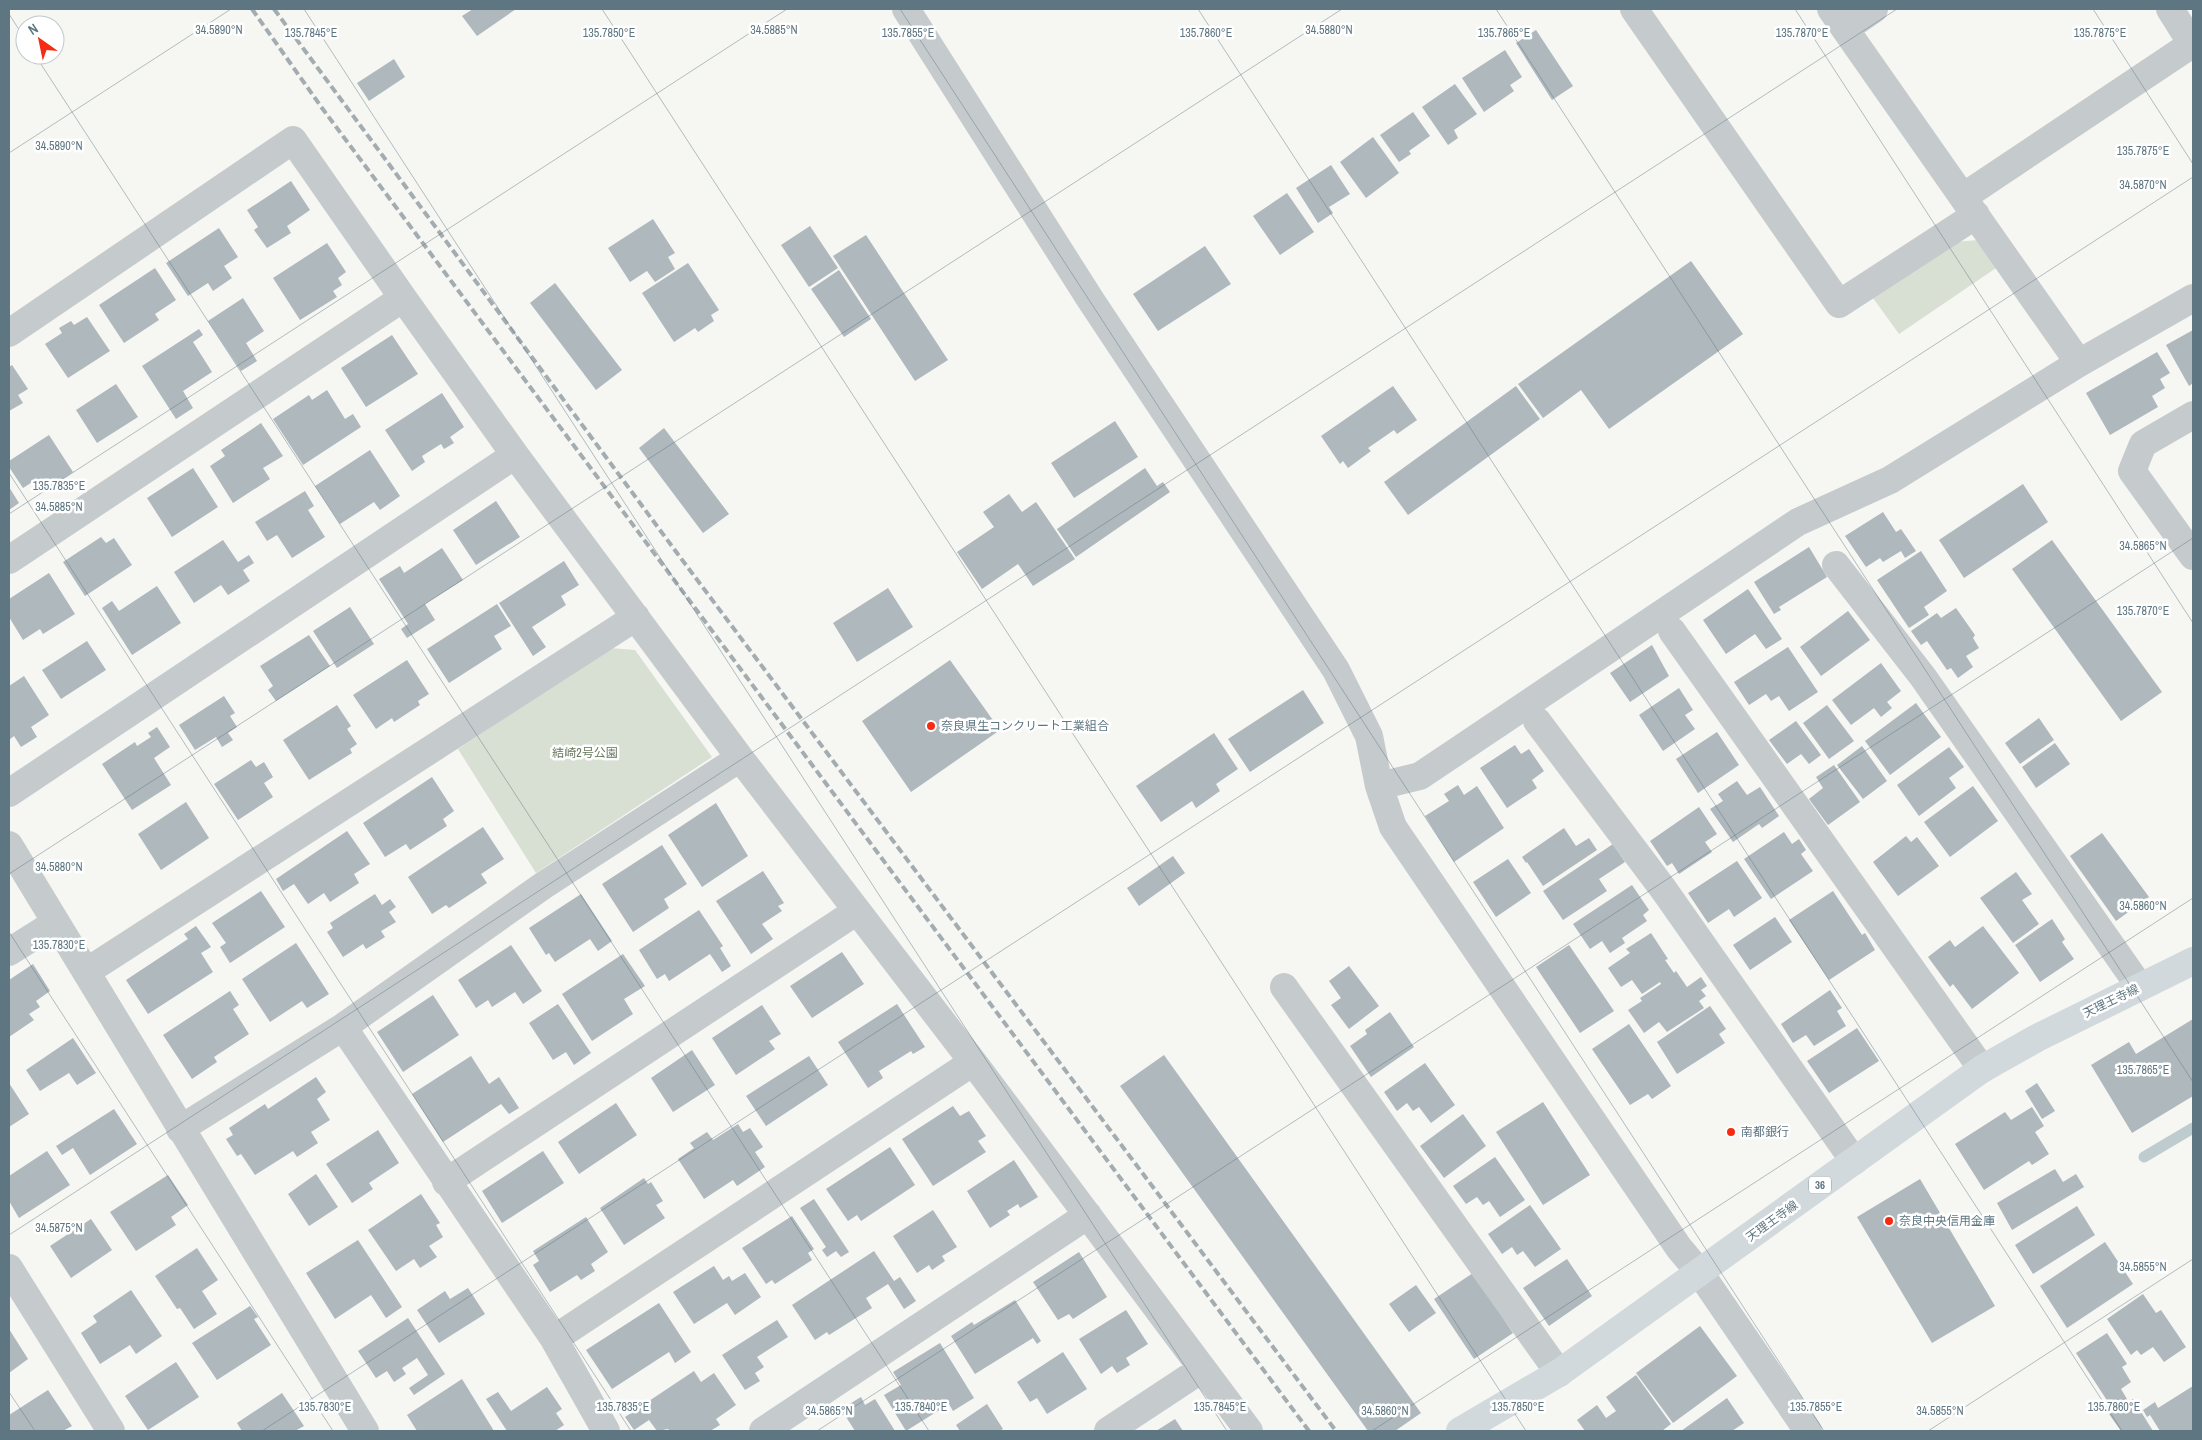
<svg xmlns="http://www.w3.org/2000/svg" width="2202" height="1440" viewBox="0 0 2202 1440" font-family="'Archivo Narrow','Noto Sans JP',sans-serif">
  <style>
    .green { fill: #d8dfd3 }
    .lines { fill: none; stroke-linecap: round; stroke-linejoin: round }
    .stream { stroke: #beccd0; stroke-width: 11 }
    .building { fill: #aeb8bd }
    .minor { stroke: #c5cacd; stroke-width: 28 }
    .major { stroke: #d2d9dc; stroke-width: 28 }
    .rail { stroke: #a3acb0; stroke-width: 4; stroke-dasharray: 8 4; stroke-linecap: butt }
    .ticks { fill: none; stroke: #5e7681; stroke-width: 1; stroke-opacity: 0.45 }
    .poi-dot { fill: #f52b13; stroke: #fff; stroke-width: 2 }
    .labels { text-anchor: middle; stroke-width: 5; stroke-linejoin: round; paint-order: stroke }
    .shield { fill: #fff; stroke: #8e9fa7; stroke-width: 1 }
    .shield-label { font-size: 11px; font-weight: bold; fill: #5e7681 }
    .poi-label { font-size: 12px; fill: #5e7681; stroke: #fff; text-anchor: start }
    .park-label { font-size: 12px; fill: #66785d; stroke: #fff }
    .street-label { font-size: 12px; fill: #5e7681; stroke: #fff }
    .ticks-label { font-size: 12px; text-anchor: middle; fill: #5e7681; stroke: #fff; stroke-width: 5; stroke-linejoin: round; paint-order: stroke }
  </style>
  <rect width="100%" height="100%" fill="#f6f6f2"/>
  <path class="green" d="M1979 240 1999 266 1899 334 1873 298 1954 242Z
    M610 648 635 650 712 757 536 873 458 749Z"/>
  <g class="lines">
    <path class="stream" d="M2144 1157 2193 1128"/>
  </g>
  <path class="building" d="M473 9H516L477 36 462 16Z
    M1536 30 1573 86 1552 100 1516 43Z
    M1505 50 1522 77 1510 85 1514 91 1484 112 1462 78Z
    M394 59 405 77 369 101 357 83Z
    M1455 84 1477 114 1454 130 1458 138 1448 145 1422 107Z
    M1413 112 1430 136 1409 151 1411 154 1399 162 1380 135Z
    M1373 137 1399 173 1366 198 1340 162Z
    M1331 165 1350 194 1329 207 1333 213 1318 223 1296 188Z
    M291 181 310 210 287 226 291 233 267 248 254 230 258 227 247 210Z
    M1287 193 1314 232 1280 255 1253 216Z
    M653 219 675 253 668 257 675 269 655 282 647 271 630 282 608 248Z
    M810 226 838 268 809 287 781 245Z
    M219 228 238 257 224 266 232 278 213 291 208 283 188 296 166 263Z
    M866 235 948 360 915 381 833 256Z
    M327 243 346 272 338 278 342 285 333 291 337 297 300 320 273 278Z
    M1205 246 1231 284 1158 331 1133 294Z
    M1691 261 1743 334 1609 429 1581 390 1543 418 1518 384Z
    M688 263 719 310 711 315 714 321 698 332 695 328 674 342 642 293Z
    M155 268 176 300 155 314 159 320 124 343 99 305Z
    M839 270 871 319 844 337 811 289Z
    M555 283 622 370 596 390 530 303Z
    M243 298 264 331 246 343 257 361 241 371 208 321Z
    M87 317 110 351 68 378 45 344 62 333 59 328 71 321 74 325Z
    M199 329 203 335 193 342 212 372 183 391 193 408 176 419 142 366Z
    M2193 330V383L2189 386 2166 345Z
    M392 335 418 374 366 407 341 368Z
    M2157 352 2170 373 2160 379 2165 388 2152 396 2158 407 2110 435 2086 393Z
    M12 365 28 389 18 395 23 403 9 411V367Z
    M116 384 138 417 97 443 76 410Z
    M1393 386 1417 420 1397 434 1394 430 1368 448 1371 451 1348 468 1343 461 1340 464 1321 436Z
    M1516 386 1540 419 1408 515 1384 482Z
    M327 390 345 419 353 414 361 427 303 465 273 419 309 395 312 400Z
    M442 393 464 427 450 437 454 443 444 449 441 444 422 456 425 462 412 471 385 430Z
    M1115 421 1138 457 1074 498 1051 463Z
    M261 423 283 456 263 468 270 479 233 503 210 466 225 456 221 450Z
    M664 428 729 514 703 533 639 448Z
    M49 435 73 472 45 491 37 479 23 488 9 467V461Z
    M370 450 400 496 380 510 374 502 340 524 315 486Z
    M193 468 218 507 172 537 147 498Z
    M1145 468 1157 486 1163 482 1170 492 1076 557 1057 529Z
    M2023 484 2048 522 1964 578 1939 540Z
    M9 487 19 503 9 510Z
    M305 491 314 506 308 510 325 537 292 558 277 535 267 541 255 522Z
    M1009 494 1022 512 1036 502 1075 559 1033 586 1018 564 982 589 957 552 994 527 983 512Z
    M496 501 520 537 476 565 453 530Z
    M1883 512 1896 532 1901 529 1916 551 1905 558 1901 551 1883 562 1880 558 1866 567 1845 536Z
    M101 537 106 543 114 538 132 565 85 596 63 562Z
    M223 540 238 562 249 555 254 563 243 570 250 581 228 595 221 585 194 603 174 572Z
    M2052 540 2162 692 2121 721 2012 569Z
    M1809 547 1827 577 1779 607 1781 610 1774 614 1754 582Z
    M442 548 463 580 425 604 435 620 407 638 401 629 408 624 379 579 400 566 404 573Z
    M1921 551 1947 591 1924 607 1929 615 1909 628 1877 580Z
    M564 561 579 585 561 596 566 605 532 627 546 647 533 656 499 603Z
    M49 573 75 614 43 634 40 629 23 640 9 617V599Z
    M157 586 181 623 132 655 102 608 112 601 119 611Z
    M888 588 913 627 857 662 833 623Z
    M1748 589 1782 639 1766 649 1755 634 1726 654 1703 620Z
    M497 604 511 626 494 636 502 649 449 683 427 649Z
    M350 607 374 644 337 668 313 631Z
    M1956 608 1975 635 1973 638 1979 648 1966 656 1973 667 1958 678 1951 668 1947 670 1927 641 1921 645 1911 631 1937 613 1941 618Z
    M1848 611 1870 640 1821 676 1800 647Z
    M309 635 330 666 276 701 268 690 273 686 260 666Z
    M87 641 106 670 61 699 42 670Z
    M1652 645 1669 676 1630 702 1610 673Z
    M1788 647 1818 692 1789 711 1779 696 1771 701 1766 694 1749 705 1734 682Z
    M407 660 429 694 418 701 420 705 394 722 392 718 376 729 353 695Z
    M950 660 1000 730 911 792 862 721Z
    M1881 663 1901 691 1887 702 1892 708 1881 717 1874 708 1851 725 1832 700Z
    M24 676 49 715 31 727 37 737 21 747 14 736 9 740V686Z
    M1679 688 1693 710 1685 715 1695 729 1663 751 1639 715Z
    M1303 690 1324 723 1250 772 1228 739Z
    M224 696 235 713 230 716 237 727 228 733 233 740 222 747 216 737 195 750 179 725Z
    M1916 703 1941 737 1890 775 1865 741Z
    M337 705 351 726 347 729 357 744 350 749 352 753 309 780 283 740Z
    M1827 705 1854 741 1829 759 1803 723Z
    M2039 718 2054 740 2020 764 2005 743Z
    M1796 721 1821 755 1809 764 1801 754 1787 764 1769 740Z
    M157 727 170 747 154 758 171 785 132 810 102 764 135 742 137 746 151 737 148 733Z
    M1717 732 1739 765 1698 793 1676 759Z
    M1214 733 1238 769 1216 784 1220 791 1196 808 1192 801 1161 822 1136 786Z
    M2055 743 2070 764 2036 788 2022 767Z
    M1515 745 1521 754 1529 749 1544 771 1532 780 1537 788 1507 808 1480 768Z
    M1862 746 1887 781 1863 799 1837 765Z
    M1949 747 1964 767 1949 778 1956 788 1919 816 1897 785Z
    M251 760 256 767 264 762 273 777 264 783 273 797 238 820 214 784Z
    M1834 765 1860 802 1828 825 1809 799 1823 788 1816 777Z
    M432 777 454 811 443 819 447 826 410 850 406 844 385 857 363 823Z
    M1737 781 1747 795 1760 787 1779 816 1762 828 1759 824 1733 842 1710 809 1723 801 1718 794Z
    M1458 785 1464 795 1477 786 1504 828 1454 862 1425 816 1449 801 1444 794Z
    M1973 786 1998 821 1950 857 1924 822Z
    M186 802 209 838 161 870 138 834Z
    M716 803 748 856 702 887 668 835Z
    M1699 807 1717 834 1705 842 1712 852 1679 874 1672 863 1667 866 1650 841Z
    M483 827 504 859 481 874 487 883 449 908 446 905 432 914 408 877Z
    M1564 828 1576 846 1589 838 1597 850 1543 886 1527 862 1526 863 1522 857Z
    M347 831 370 864 354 874 359 883 330 902 324 893 308 904 294 884 283 891 276 879Z
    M1784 832 1792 844 1799 839 1806 850 1801 854 1813 871 1771 899 1744 859Z
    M2102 833 2149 897 2116 921 2070 856Z
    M1906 836 1911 842 1917 837 1939 866 1898 896 1873 862Z
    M1613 844 1625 862 1599 879 1607 891 1563 920 1543 891Z
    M662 845 687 884 664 899 669 908 633 932 602 884Z
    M1173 856 1185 873 1139 906 1127 888Z
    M1508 859 1531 893 1496 917 1473 882Z
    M1737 861 1762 898 1734 917 1729 909 1708 923 1688 893Z
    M763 871 784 903 778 906 782 911 762 924 773 939 751 954 716 901Z
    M2016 872 2032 894 2022 900 2039 924 2013 943 1980 898Z
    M1632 885 1649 910 1643 915 1647 921 1622 938 1625 943 1610 953 1602 941 1590 949 1573 924Z
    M261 891 285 927 230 963 220 947 226 943 212 923Z
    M1833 891 1862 935 1865 933 1875 950 1829 980 1789 920Z
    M375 894 382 905 390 899 396 907 389 912 396 922 381 931 385 937 366 949 363 944 343 957 327 932 333 928 330 923Z
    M581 894 612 941 598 951 590 939 555 962 549 953 546 955 529 928Z
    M699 910 723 946 720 948 731 966 722 972 710 954 669 981 665 974 657 979 639 950Z
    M1775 917 1792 942 1750 970 1733 945Z
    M2052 919 2065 939 2062 942 2074 959 2040 982 2015 945Z
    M196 926 211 947 201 953 213 972 148 1014 126 980 188 939 184 934Z
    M1983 926 2019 973 1972 1009 1953 984 1950 987 1928 957 1950 940 1955 947Z
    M1651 933 1668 959 1665 960 1674 973 1676 971 1687 987 1701 977 1707 986 1701 990 1706 996 1699 1001 1704 1008 1667 1032 1659 1022 1644 1033 1628 1010 1642 1001 1640 998 1661 984 1660 982 1642 994 1632 980 1621 987 1608 968 1630 953 1626 949Z
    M296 943 329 994 307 1008 302 1001 270 1022 242 979Z
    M511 945 542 991 523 1004 515 992 492 1007 488 1000 476 1008 458 980Z
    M1569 945 1614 1011 1580 1033 1536 967Z
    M842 952 864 984 812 1018 790 986Z
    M623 954 645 986 624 999 633 1014 592 1041 562 994Z
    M33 964 50 991 36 1001 40 1007 29 1014 34 1020 9 1037V980Z
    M1349 966 1379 1006 1349 1029 1331 1005 1341 998 1329 981Z
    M1830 990 1842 1008 1837 1011 1846 1026 1814 1046 1806 1035 1793 1043 1781 1024Z
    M230 991 239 1005 233 1009 249 1034 214 1057 217 1062 192 1079 163 1035Z
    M433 995 459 1035 403 1072 377 1032Z
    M558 1004 591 1053 574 1065 566 1052 553 1060 529 1023Z
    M897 1004 925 1047 913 1054 911 1051 879 1071 883 1078 868 1088 838 1042Z
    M762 1005 781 1034 769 1041 775 1049 736 1075 712 1038Z
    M1710 1006 1726 1029 1719 1034 1725 1043 1677 1074 1657 1042Z
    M1390 1012 1414 1047 1371 1077 1350 1046 1367 1034 1365 1030Z
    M2193 1019V1096L2132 1133 2091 1065 2129 1042 2136 1054Z
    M1629 1024 1671 1086 1652 1099 1648 1094 1630 1105 1592 1049Z
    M1857 1028 1879 1061 1829 1093 1807 1061Z
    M73 1038 96 1073 77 1085 69 1073 40 1091 26 1070Z
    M692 1050 715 1085 673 1112 651 1078Z
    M1164 1055 1421 1413 1395 1431H1368L1120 1086Z
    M471 1056 489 1084 499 1077 519 1108 509 1114 501 1104 443 1142 412 1094Z
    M809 1056 828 1085 766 1126 746 1096Z
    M1425 1063 1455 1105 1431 1123 1419 1107 1413 1111 1407 1103 1397 1111 1384 1092Z
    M316 1077 326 1092 317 1099 330 1120 311 1132 318 1143 297 1157 293 1151 255 1175 241 1154 237 1156 226 1139 233 1135 229 1128 265 1104 268 1109Z
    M9 1083 29 1114 9 1127Z
    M2037 1083 2055 1111 2042 1119 2025 1091Z
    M1543 1102 1590 1175 1543 1205 1496 1132Z
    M616 1103 637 1135 579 1174 558 1142Z
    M953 1106 960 1116 969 1111 986 1136 978 1141 986 1152 933 1186 902 1139Z
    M2032 1107 2044 1126 2035 1132 2049 1154 2032 1165 2029 1161 1984 1190 1955 1144 2005 1112 2011 1120Z
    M114 1109 137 1144 90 1175 73 1148 62 1155 56 1146Z
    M1463 1114 1486 1146 1444 1178 1420 1146Z
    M738 1124 743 1132 750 1128 763 1147 755 1152 765 1167 737 1186 733 1180 704 1199 678 1159 694 1148 690 1143 707 1132 713 1140Z
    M378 1130 399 1163 369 1183 373 1189 352 1203 326 1164Z
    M890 1147 915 1185 861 1221 857 1215 848 1221 826 1189Z
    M47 1151 70 1185 19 1218 9 1201V1176Z
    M543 1151 564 1183 502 1223 482 1191Z
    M1495 1157 1525 1200 1500 1217 1489 1201 1483 1205 1477 1197 1466 1204 1453 1186Z
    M1014 1160 1038 1197 1020 1208 1018 1204 1007 1211 1010 1215 990 1228 967 1191Z
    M2055 1169 2063 1182 2076 1174 2084 1187 2012 1230 1997 1203Z
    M316 1174 338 1207 309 1226 288 1194Z
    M168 1175 188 1205 171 1217 176 1225 136 1251 110 1212Z
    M644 1178 648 1184 651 1182 663 1201 656 1205 665 1218 624 1245 600 1208Z
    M1920 1179 1995 1306 1932 1343 1857 1217Z
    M421 1194 440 1223 436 1225 443 1237 429 1246 437 1257 420 1268 414 1259 396 1271 368 1230Z
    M814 1199 849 1252 841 1257 836 1251 827 1257 822 1250 826 1247 800 1208Z
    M1530 1205 1561 1249 1535 1267 1523 1251 1517 1255 1512 1247 1502 1254 1488 1234Z
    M2077 1206 2095 1235 2033 1274 2015 1245Z
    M933 1210 957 1247 942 1256 945 1261 932 1270 929 1265 917 1273 893 1236Z
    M792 1216 814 1249 808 1253 812 1260 775 1284 772 1280 766 1284 742 1248Z
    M586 1217 608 1252 591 1264 595 1271 581 1280 577 1275 550 1292 533 1265 539 1261 533 1251Z
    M91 1219 112 1250 71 1278 50 1246Z
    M358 1240 402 1307 386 1318 371 1295 335 1319 306 1273Z
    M2105 1242 2133 1284 2067 1328 2040 1286Z
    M197 1248 218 1280 202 1291 217 1314 194 1329 180 1308 177 1309 155 1276Z
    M874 1251 894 1281 900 1277 916 1301 904 1309 888 1284 866 1298 872 1308 829 1335 827 1332 815 1340 792 1305Z
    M1079 1252 1107 1297 1073 1319 1069 1314 1058 1320 1033 1282Z
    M1567 1259 1592 1296 1549 1326 1523 1288Z
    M714 1266 723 1280 729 1276 732 1281 745 1273 761 1297 735 1315 727 1303 694 1324 673 1292Z
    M1473 1273 1513 1333 1474 1359 1434 1299Z
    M1416 1285 1436 1313 1409 1332 1389 1304Z
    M468 1288 485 1314 439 1343 417 1310 445 1291 450 1299Z
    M131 1290 162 1336 136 1354 130 1345 100 1364 81 1333 97 1322 93 1316Z
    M2143 1294 2156 1313 2161 1310 2186 1347 2164 1362 2153 1347 2141 1355 2137 1350 2131 1355 2107 1319Z
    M1015 1300 1041 1341 1037 1344 1033 1338 975 1374 951 1336 972 1322 974 1325Z
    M659 1303 691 1352 675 1363 669 1352 612 1389 586 1350Z
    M250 1306 258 1317 254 1319 271 1345 217 1380 192 1343Z
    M1126 1310 1148 1344 1126 1358 1130 1365 1117 1373 1112 1366 1101 1374 1079 1339Z
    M408 1318 445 1374 414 1395 409 1388 428 1375 417 1358 402 1368 406 1374 394 1382 387 1371 376 1378 358 1351Z
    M777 1320 788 1337 757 1357 764 1367 755 1373 760 1381 745 1390 722 1355Z
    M1700 1326 1737 1376 1673 1423 1636 1373Z
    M9 1329 28 1359 9 1373Z
    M2107 1333 2127 1364 2122 1367 2131 1382 2121 1389 2127 1399 2112 1408 2076 1353Z
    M940 1343 974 1398 953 1411 949 1404 906 1431 884 1395 901 1385 893 1372Z
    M1063 1352 1087 1389 1047 1414 1037 1398 1030 1402 1017 1382Z
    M176 1362 199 1397 148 1430 125 1396Z
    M694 1371 701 1382 714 1373 736 1405 716 1419 720 1425 710 1431H670L668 1429 657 1431 649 1420 634 1430 625 1417Z
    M1636 1375 1671 1424 1662 1431H1585L1577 1420 1597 1405 1606 1418 1616 1411 1606 1397Z
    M462 1379 494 1431H417L407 1415Z
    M2193 1386V1431H2160L2150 1415 2147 1417 2143 1410 2155 1402 2158 1408Z
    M547 1387 562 1409 556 1413 564 1425 555 1431H507L486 1399 498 1392 511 1411Z
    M48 1390 72 1426 63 1431H9V1415Z
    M282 1393 304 1426 295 1431H242L237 1423Z
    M861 1397 865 1405 875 1399 895 1431H855L841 1409Z
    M1727 1398 1744 1423 1732 1431H1681Z
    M2133 1399 2153 1431H2121L2109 1414Z
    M987 1404 1003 1429 999 1431H960L956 1425Z
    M1175 1419 1183 1431H1156Z"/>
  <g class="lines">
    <path class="minor" d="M906 9 1090 299 1336 670 1369 736 1379 786 1393 827 1679 1248 1700 1273 1808 1431
      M1634 9 1839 304 1976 215
      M1831 9 2079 363
      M1845 29 1874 9
      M1963 197 2192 44 2170 9
      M9 333 293 140 403 298 515 455 740 758 973 1062 1249 1431
      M2193 415 2143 444 2132 471 2193 556
      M9 560 403 298
      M1836 565 1923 677 2140 987
      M1672 631 1982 1069
      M1537 721 1664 890 1854 1161
      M1379 786 1420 776 1798 522 1890 480 2079 363 2193 298
      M9 793 515 455
      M9 845 365 1431
      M9 952 55 923
      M86 972 636 617
      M1284 987 1559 1373
      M343 1027 554 1339 606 1431
      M180 1129 343 1027 544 885 740 758
      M446 1182 857 911
      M9 1268 111 1431
      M554 1339 973 1062
      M763 1431 1088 1215
      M1108 1431 1202 1369"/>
    <path class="major" d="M1460 1431 1559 1373 1982 1069 2037 1038 2193 961"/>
    <path class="rail" d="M252 9 322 108 1309 1431
      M274 9 677 553 1336 1431"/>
  </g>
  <path class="ticks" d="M304 9 1227 1431M602 9 1526 1431M900 9 1824 1431M1198 9 2122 1431M1496 9 2193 1082M1795 9 2193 623M2093 9 2193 164M9 14 25 39M35 55 929 1431M9 153 231 9M9 473 631 1431M9 514 787 9M9 874 1342 9M9 932 333 1431M9 1235 1897 9M9 1392 35 1431M262 1431 2193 177M817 1431 2193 538M1372 1431 2193 898M1928 1431 2193 1259"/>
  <g class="poi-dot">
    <circle cx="931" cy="726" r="5"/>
    <circle cx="1731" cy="1132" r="5"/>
    <circle cx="1889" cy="1221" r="5"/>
  </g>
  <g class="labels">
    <rect class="shield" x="1809" y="1176.5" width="22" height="17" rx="4"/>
    <g class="shield-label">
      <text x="1820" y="1189">36</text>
    </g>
    <g class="poi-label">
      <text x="941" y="730">奈良県生コンクリート工業組合</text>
      <text x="1741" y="1136">南都銀行</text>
      <text x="1899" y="1225">奈良中央信用金庫</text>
    </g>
    <g class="park-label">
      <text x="585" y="757">結崎2号公園</text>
    </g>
    <g class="street-label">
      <text transform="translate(2111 1001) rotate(-26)" y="4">天理王寺線</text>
      <text transform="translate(1772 1221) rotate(-36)" y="4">天理王寺線</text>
    </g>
  </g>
  <g class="ticks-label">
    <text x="1329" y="34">34.5880°N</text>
    <text x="219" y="34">34.5890°N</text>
    <text x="774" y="34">34.5885°N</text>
    <text x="311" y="37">135.7845°E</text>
    <text x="609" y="37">135.7850°E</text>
    <text x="908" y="37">135.7855°E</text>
    <text x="1206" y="37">135.7860°E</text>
    <text x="1504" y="37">135.7865°E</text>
    <text x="1802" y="37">135.7870°E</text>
    <text x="2100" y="37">135.7875°E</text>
    <text x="59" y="150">34.5890°N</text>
    <text x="2143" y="155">135.7875°E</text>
    <text x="2143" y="189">34.5870°N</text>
    <text x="59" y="490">135.7835°E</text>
    <text x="59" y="511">34.5885°N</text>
    <text x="2143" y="550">34.5865°N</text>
    <text x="2143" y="615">135.7870°E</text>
    <text x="59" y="871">34.5880°N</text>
    <text x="2143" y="910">34.5860°N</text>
    <text x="59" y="949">135.7830°E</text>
    <text x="2143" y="1074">135.7865°E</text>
    <text x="59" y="1232">34.5875°N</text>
    <text x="2143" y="1271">34.5855°N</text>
    <text x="325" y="1411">135.7830°E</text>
    <text x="623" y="1411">135.7835°E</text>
    <text x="921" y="1411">135.7840°E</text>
    <text x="1220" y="1411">135.7845°E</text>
    <text x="1518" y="1411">135.7850°E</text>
    <text x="1816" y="1411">135.7855°E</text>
    <text x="2114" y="1411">135.7860°E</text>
    <text x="829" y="1415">34.5865°N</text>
    <text x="1385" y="1415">34.5860°N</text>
    <text x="1940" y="1415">34.5855°N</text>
  </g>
  <rect width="2202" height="1440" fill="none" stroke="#5e7681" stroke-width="20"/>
  <g transform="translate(40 40) rotate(327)"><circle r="24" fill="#ffffff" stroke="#bfc8cd"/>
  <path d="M0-4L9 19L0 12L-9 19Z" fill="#f52b13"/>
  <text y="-8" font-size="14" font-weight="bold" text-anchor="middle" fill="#5e7681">N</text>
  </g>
</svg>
